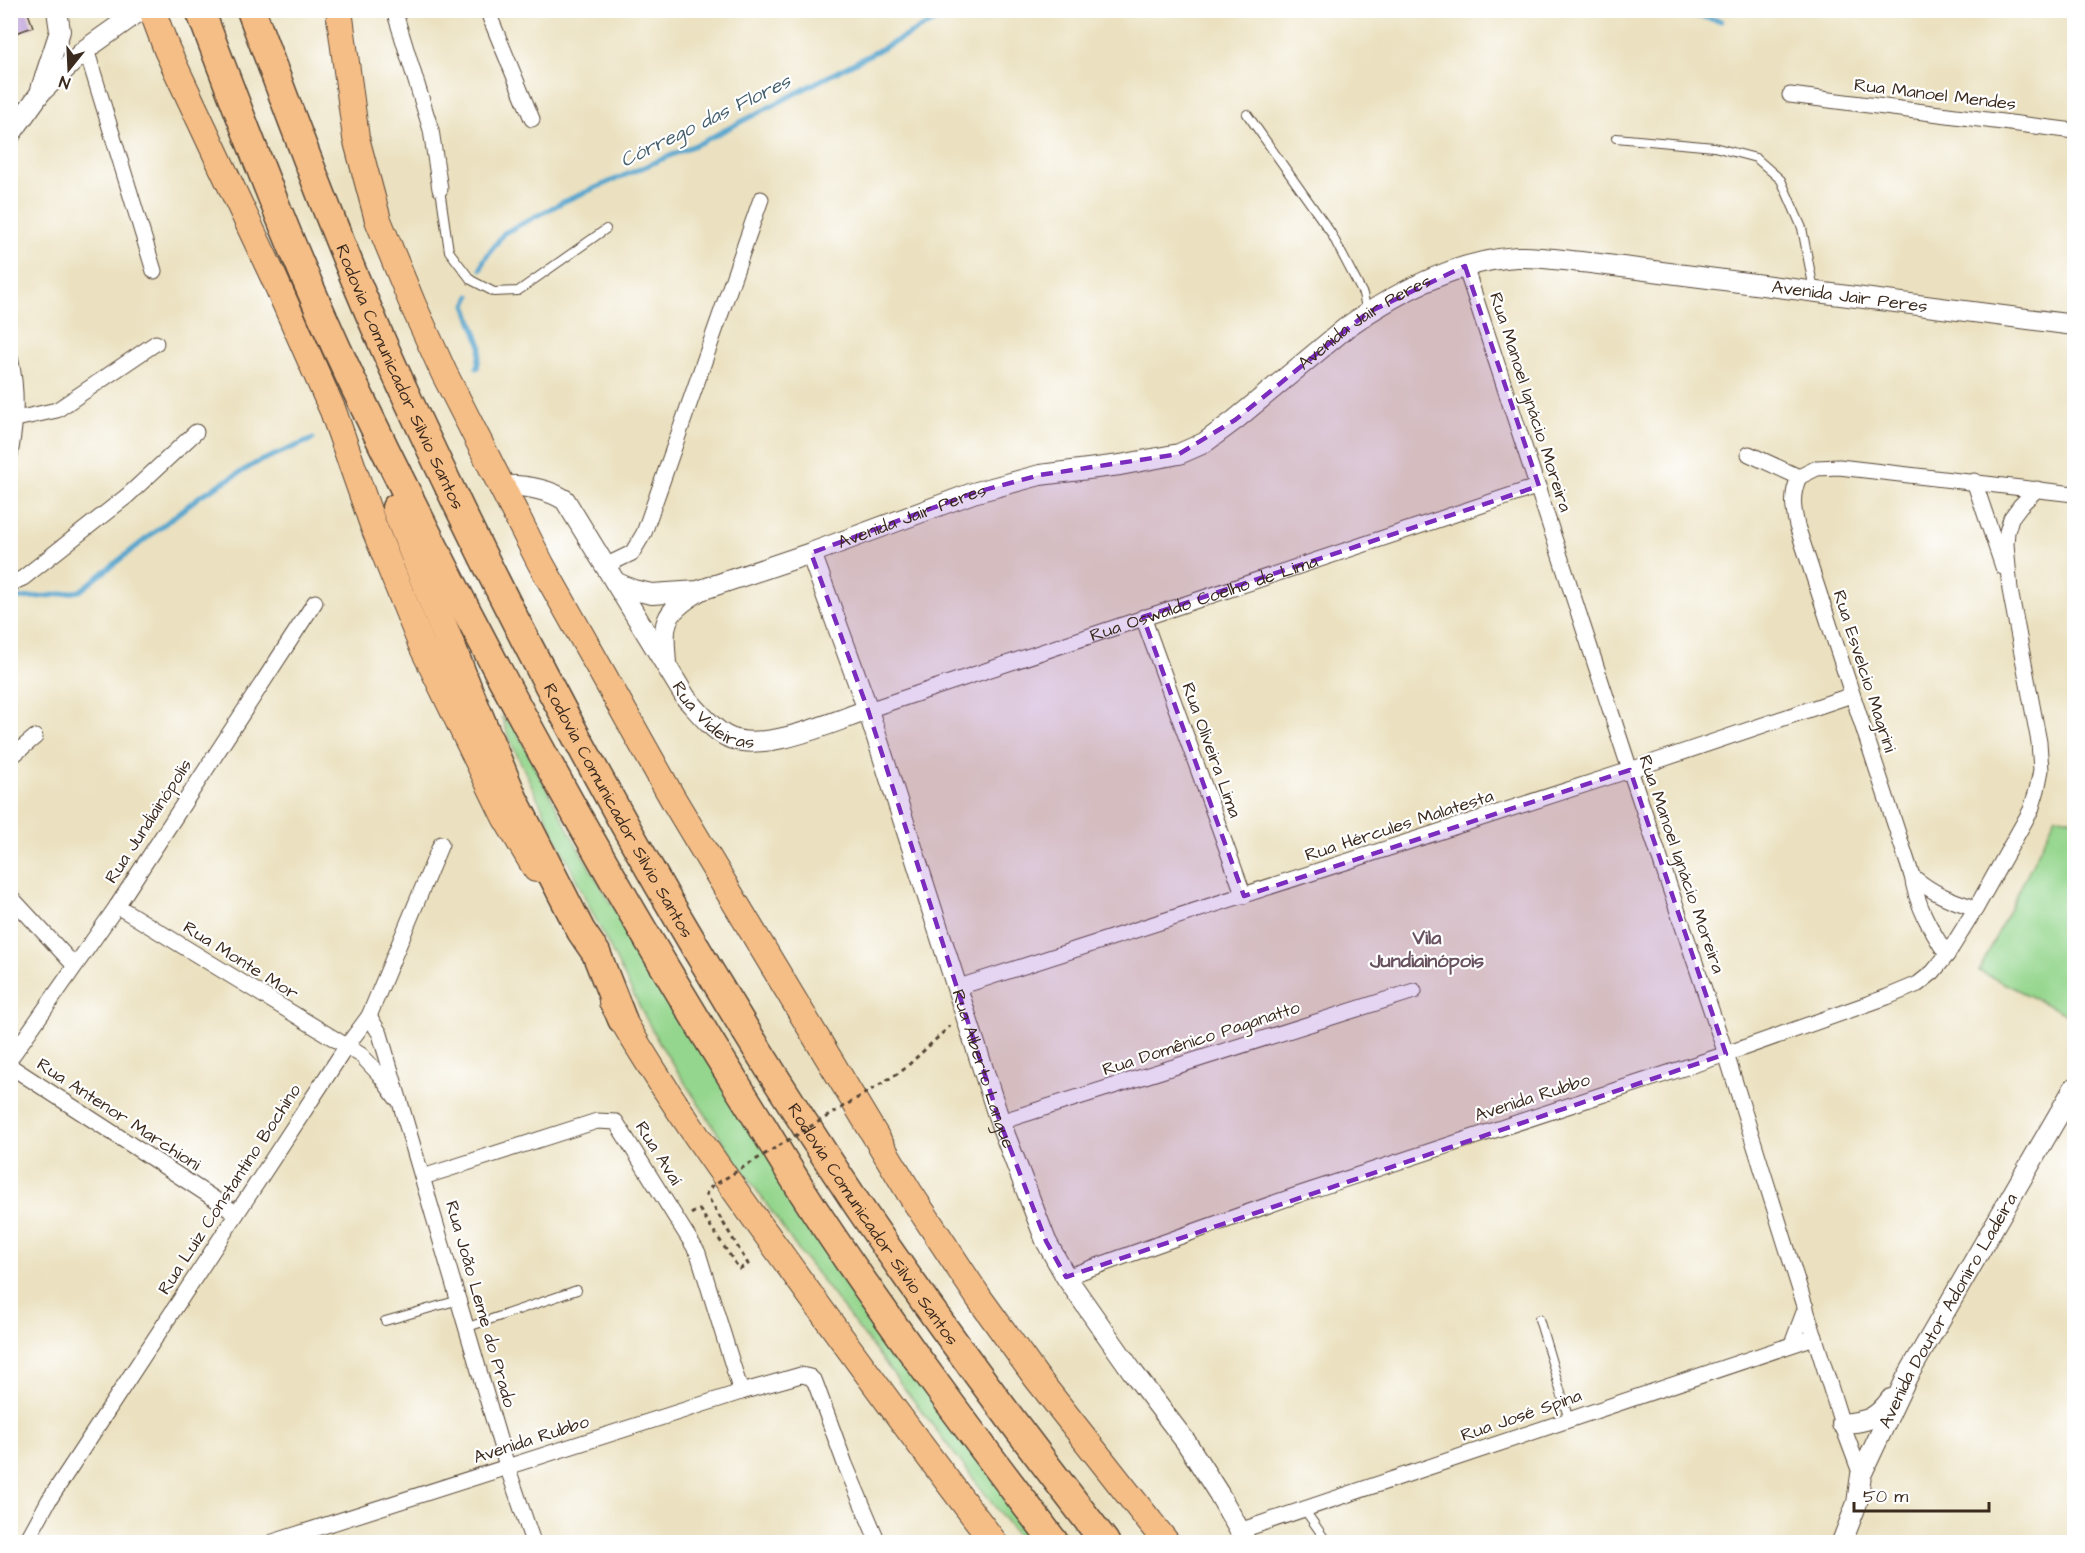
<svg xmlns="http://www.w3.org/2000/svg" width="2085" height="1553" viewBox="0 0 2085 1553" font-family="'Architects Daughter',sans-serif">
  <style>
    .green { fill: #94d68d; stroke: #688056; stroke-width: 1.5 }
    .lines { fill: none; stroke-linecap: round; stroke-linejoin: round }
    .stream { stroke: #53a4cd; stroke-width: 5 }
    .building { fill: #bb9dd7 }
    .service-casing { stroke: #554536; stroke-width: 10 }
    .minor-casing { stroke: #554536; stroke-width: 17 }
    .tertiary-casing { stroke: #554536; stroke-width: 22 }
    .trunk-casing { stroke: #554536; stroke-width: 28 }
    .motorway-casing { stroke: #554536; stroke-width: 31 }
    .path { stroke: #554536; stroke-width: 3; stroke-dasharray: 4.5 4.5; stroke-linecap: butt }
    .service { stroke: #fff; stroke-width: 8 }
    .minor { stroke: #fff; stroke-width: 15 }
    .tertiary { stroke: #fff; stroke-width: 20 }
    .trunk { stroke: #f6be87; stroke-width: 26 }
    .motorway { stroke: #f6be87; stroke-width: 28 }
    .path-bridge { stroke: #554536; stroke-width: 3; stroke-dasharray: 4.5 4.5; stroke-linecap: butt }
    .marked { fill: #7b2cbf; fill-opacity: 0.2; stroke: #7b2cbf; stroke-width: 4.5; stroke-dasharray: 12 8; stroke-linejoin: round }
    .labels { text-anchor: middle; stroke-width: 4.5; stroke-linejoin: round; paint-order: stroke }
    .street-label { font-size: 18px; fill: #3b2a1e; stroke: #fff }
    .water-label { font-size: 20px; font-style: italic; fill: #46616d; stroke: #fff }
    .neighbourhood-label { font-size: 20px; font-weight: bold; fill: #68525f; stroke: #fff }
  </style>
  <rect width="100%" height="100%" fill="#fff"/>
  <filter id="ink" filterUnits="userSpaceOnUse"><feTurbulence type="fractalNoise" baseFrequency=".0167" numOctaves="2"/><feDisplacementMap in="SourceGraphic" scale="12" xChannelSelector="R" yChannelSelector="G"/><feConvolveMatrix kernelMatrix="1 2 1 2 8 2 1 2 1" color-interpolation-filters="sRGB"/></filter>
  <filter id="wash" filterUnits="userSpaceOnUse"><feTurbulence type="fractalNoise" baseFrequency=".008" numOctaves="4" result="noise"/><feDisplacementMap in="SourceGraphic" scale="24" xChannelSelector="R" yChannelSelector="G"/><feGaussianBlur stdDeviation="1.35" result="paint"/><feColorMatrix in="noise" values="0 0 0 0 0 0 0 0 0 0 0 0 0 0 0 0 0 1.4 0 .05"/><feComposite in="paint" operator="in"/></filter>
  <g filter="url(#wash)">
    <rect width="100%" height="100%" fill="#ebe1c0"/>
    <path class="green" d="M501 716 515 728 578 848 683 1023 1043 1542H1022L796 1247 722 1140 658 1041 630 988 587 902 510 740Z
      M2056 816 2074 820V1018L1979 971Z"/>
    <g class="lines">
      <path class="stream" d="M1670 10 1721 21
        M481 269 484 260 504 233 565 201 702 142 956 10
        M470 296 466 305 481 346 477 368
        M10 599 48 596 80 591 200 496 258 462 313 439"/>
    </g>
    <g id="blocks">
      <path class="building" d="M10 10H27L33 27 10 35Z"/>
    </g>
  </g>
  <g filter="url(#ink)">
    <use href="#blocks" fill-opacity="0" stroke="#554536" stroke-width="1.5"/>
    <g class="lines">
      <g class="service-casing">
        <path id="service" d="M1247 114 1331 233 1363 294 1367 312
          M1616 138 1714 147 1756 158 1781 180 1802 228 1814 290
          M440 189 449 251 471 280 494 292 518 291 606 229
          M1539 1319 1569 1420
          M385 1321 459 1300
          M468 1327 577 1290
          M1304 1509 1327 1542"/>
      </g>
      <g class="minor-casing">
        <g id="minor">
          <path d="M394 10 431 130 440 189"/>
          <path d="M487 10 532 119"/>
          <path d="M86 49 154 271"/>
          <path d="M1790 95 2074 131"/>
          <path d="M1465 266 1630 770 1726 1054 1842 1424 1861 1475"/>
          <path d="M10 357C18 391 16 421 10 455"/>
          <path d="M16 419 57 410 156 343"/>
          <path d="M1749 454 1799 477"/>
          <path d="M1799 477C1791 495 1793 508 1797 526L1912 876C1917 907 1931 930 1947 955"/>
          <path d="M1799 477 1817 468 1839 467 2074 494"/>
          <path d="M1974 481 2003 567"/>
          <path d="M605 566 632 553 644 533 761 199"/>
          <path d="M10 584 23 578 127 496 196 432"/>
          <path d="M1143 617 1244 896"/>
          <path id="s1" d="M868 710 1539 486"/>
          <path d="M10 758 35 737"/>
          <path d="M1912 876C1932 893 1951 901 1976 908"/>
          <path d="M10 896 74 965"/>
          <path d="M117 906 361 1055 379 1074 396 1098"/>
          <path d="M956 988 1630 770 1852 695"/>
          <path d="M369 1016 380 1034 507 1466 533 1542"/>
          <path d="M10 1059 117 906 315 602"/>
          <path d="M10 1066 236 1213"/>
          <path d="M1000 1122 1414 991"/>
          <path d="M423 1177 597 1121 616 1122 698 1253 741 1392"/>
          <path d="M1066 1277 1297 1195 1726 1054 1887 997 1918 984 1933 972 1947 955 1976 908 2031 810 2037 790 2041 770 2039 742 2010 590 2006 544 2007 532 2011 518 2020 506 2037 489"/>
          <path d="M1792 1344 1806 1307"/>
          <path d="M1239 1531 1815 1337"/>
          <path d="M26 1542 49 1500 346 1047 369 1016 441 844"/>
          <path d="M273 1542 741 1392 801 1375 810 1377 815 1382 845 1464 878 1542"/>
        </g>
      </g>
      <g class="tertiary-casing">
        <g id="tertiary">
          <path d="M41 89 60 31 57 10"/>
          <path d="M10 135 41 92 86 49 141 10"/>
          <path id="s2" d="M501 486C524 485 545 488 565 500L686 698C698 711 711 728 726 736 760 755 832 722 868 710"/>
          <path id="s3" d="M811 553 868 710 1000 1122 1046 1241 1066 1277 1132 1371 1186 1442 1219 1494 1246 1542"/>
          <path id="s4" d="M615 582 633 590 652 594 698 591 811 553 973 493 1040 475 1120 465 1179 454 1204 443 1235 420 1347 327C1397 292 1455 261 1517 257 1541 256 1567 261 1591 263L2074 325"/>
          <path d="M666 663C663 624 662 614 696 593"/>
          <path d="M1842 1424C1868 1421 1875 1420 1891 1399"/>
          <path id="s5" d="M1842 1542 1857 1503 1861 1475 1907 1377 2074 1088"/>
        </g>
      </g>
      <g class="trunk-casing">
        <path id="trunk" d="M152 10 167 50 274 278 333 411 373 525 422 646 505 817 536 869
          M339 10 356 138 378 220 413 305 444 373 541 564 673 799 909 1192 979 1298 1036 1377 1166 1542
          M612 1002C661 1088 719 1169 777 1249 848 1348 920 1446 994 1542"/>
      </g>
      <g class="motorway-casing">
        <g id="motorway">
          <path d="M200 10C247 134 294 259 351 379 469 626 600 868 746 1100 771 1140 795 1181 821 1220 894 1330 974 1437 1054 1542"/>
          <path id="s6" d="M251 10C301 143 350 276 410 404 539 683 689 953 859 1207 937 1322 1020 1433 1105 1542"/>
          <path d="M396 508 471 697 513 798 581 931 596 953 622 1019"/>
        </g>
      </g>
      <path class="path" d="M902 1071 950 1026
        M691 1214 699 1209"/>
      <use href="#service" class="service"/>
      <use href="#minor" class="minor"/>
      <use href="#tertiary" class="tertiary"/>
      <use href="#trunk" class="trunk"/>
      <use href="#motorway" class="motorway"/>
      <path class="path-bridge" d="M699 1209 739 1269 748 1264 706 1194 711 1187 902 1071"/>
    </g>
  </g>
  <path class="marked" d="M1465 266 1539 486 1143 617 1244 896 1630 770 1726 1054 1066 1277 1046 1241 1000 1122 868 710 811 553 973 493 1040 475 1179 454 1235 420 1367 313Z"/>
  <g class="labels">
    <g class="street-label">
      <text transform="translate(1935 94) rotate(7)" y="6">Rua Manoel Mendes</text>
      <text dy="6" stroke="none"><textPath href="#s4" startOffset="1320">Avenida Jair Peres</textPath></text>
      <text dy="6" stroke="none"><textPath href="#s4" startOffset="816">Avenida Jair Peres</textPath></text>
      <text dy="6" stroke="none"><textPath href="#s6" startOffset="396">Rodovia Comunicador Silvio Santos</textPath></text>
      <text transform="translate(1531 402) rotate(72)" y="6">Rua Manoel Ignácio Moreira</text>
      <text dy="6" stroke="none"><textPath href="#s4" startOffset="312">Avenida Jair Peres</textPath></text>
      <text dy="6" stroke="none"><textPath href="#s1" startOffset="354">Rua Oswaldo Coelho de Lima</textPath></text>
      <text transform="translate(1865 671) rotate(72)" y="6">Rua Esvelcio Magrini</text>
      <text dy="6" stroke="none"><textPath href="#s2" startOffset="332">Rua Videiras</textPath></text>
      <text transform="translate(1212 750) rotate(70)" y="6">Rua Oliveira Lima</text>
      <text dy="6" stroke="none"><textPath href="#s6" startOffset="882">Rodovia Comunicador Silvio Santos</textPath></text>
      <text transform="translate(148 821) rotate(-57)" y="6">Rua Jundiainópolis</text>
      <text transform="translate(1399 825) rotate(-18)" y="6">Rua Hércules Malatesta</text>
      <text transform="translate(1682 864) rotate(71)" y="6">Rua Manoel Ignácio Moreira</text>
      <text transform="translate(241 960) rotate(32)" y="6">Rua Monte Mor</text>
      <text transform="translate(1201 1038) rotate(-18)" y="6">Rua Domênico Paganatto</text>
      <text dy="6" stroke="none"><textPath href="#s3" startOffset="544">Rua Alberto Langue</textPath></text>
      <text transform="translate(1532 1097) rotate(-18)" y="6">Avenida Rubbo</text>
      <text transform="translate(119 1114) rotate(33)" y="6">Rua Antenor Marchioni</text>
      <text transform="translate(659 1153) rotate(58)" y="6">Rua Avaí</text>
      <text transform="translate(229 1189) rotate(-57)" y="6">Rua Luiz Constantino Bochino</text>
      <text dy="6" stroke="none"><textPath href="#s6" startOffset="1368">Rodovia Comunicador Silvio Santos</textPath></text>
      <text transform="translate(481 1304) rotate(74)" y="6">Rua João Leme do Prado</text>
      <text dy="6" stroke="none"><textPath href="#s5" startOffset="256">Avenida Doutor Adoniro Ladeira</textPath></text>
      <text transform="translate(1521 1415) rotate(-19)" y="6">Rua José Spina</text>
      <text transform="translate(531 1439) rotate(-18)" y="6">Avenida Rubbo</text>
    </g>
    <g class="water-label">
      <text transform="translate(705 120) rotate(-26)" y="7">Córrego das Flores</text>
    </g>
    <g class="neighbourhood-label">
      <text x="1427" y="944">Vila<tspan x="1427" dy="23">Jundiainópois</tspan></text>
    </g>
  </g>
  <rect width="2085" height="1553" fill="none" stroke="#fff" stroke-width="36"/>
  <g transform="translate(69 69) rotate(198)" stroke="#ffffff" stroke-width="4.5" paint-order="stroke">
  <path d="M0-4.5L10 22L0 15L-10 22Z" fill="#3b2a1e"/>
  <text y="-9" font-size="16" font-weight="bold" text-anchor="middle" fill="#3b2a1e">N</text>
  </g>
  <path d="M1854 1502v9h135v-9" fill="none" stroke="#3b2a1e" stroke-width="3"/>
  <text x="1863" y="1502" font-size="18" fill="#3b2a1e" stroke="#ffffff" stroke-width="4.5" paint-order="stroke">50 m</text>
</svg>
